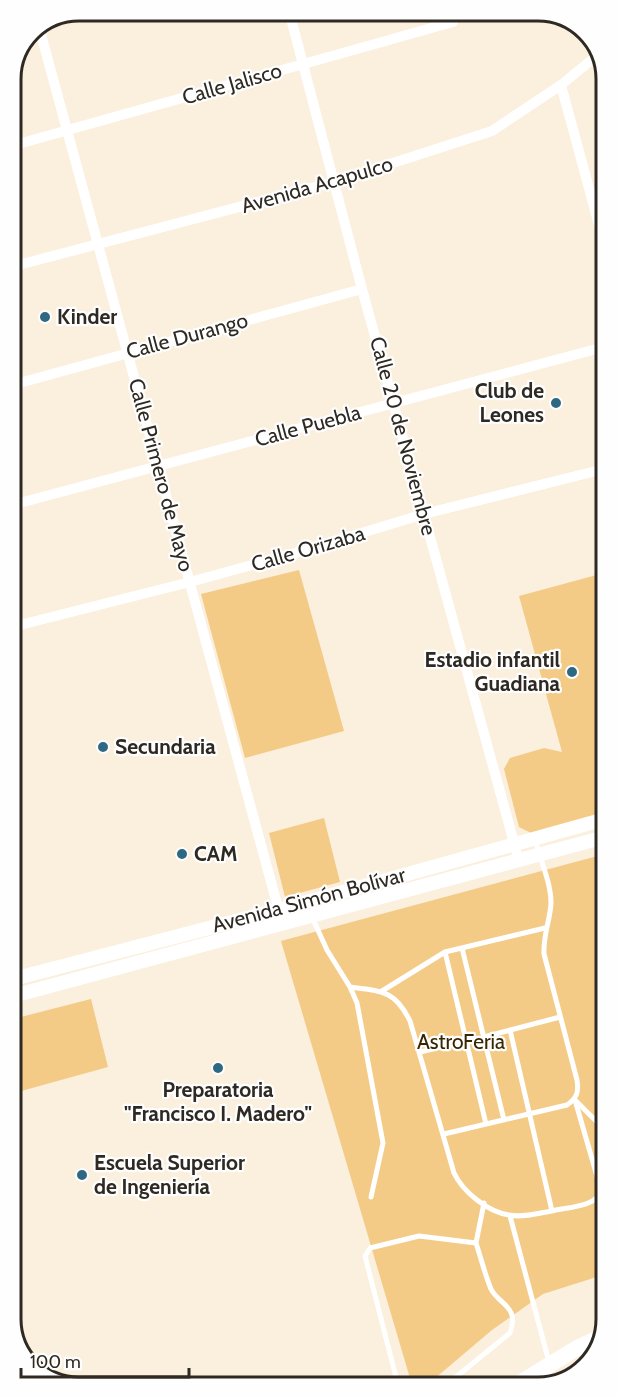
<svg xmlns="http://www.w3.org/2000/svg" width="617" height="1398" viewBox="0 0 617 1398" font-family="Cabin,sans-serif">
  <style>
    .green { fill: #f3cb86 }
    .lines { fill: none; stroke-linecap: round; stroke-linejoin: round }
    .stream { stroke: #957434; stroke-width: 3 }
    .service { stroke: #fff; stroke-width: 5 }
    .minor { stroke: #fff; stroke-width: 10 }
    .tertiary { stroke: #fff; stroke-width: 14 }
    .primary { stroke: #fff; stroke-width: 16 }
    .poi-dot { fill: #2f6882; stroke: #fefefe; stroke-width: 2 }
    .labels { text-anchor: middle; stroke-width: 4.5; stroke-linejoin: round; paint-order: stroke }
    .street-label { font-size: 21px; fill: #2e2a23; stroke: #fefefe }
    .poi-label { font-size: 21px; font-weight: bold; fill: #2e2a23; stroke: #fefefe; text-anchor: start }
    .park-label { font-size: 21px; fill: #382600; stroke: #fefefe }
    .rim { fill: none; stroke: #2e2a23; stroke-width: 3 }
  </style>
  <rect width="100%" height="100%" fill="#fbefdd"/>
  <path class="green" d="M299 570 344 731 245 758 201 594Z
    M604 573 605 813 531 833 519 827 504 769 510 758 544 748 562 752 519 596Z
    M324 818 340 882 285 897 269 833Z
    M605 854 606 1274 543 1294 492 1330 427 1385H412L281 941Z
    M91 999 108 1067 14 1093 13 1019Z"/>
  <g class="lines">
    <path class="stream" d="M541 11 591 43"/>
    <path class="service" d="M312 917 327 950 350 987 357 1003 383 1143 371 1197
      M462 948 504 1120
      M350 987C381 991 395 990 410 1021L454 1173C463 1192 488 1212 509 1215 523 1218 539 1213 552 1211L510 1030
      M382 991 445 952
      M484 1037 560 1017
      M420 1052 466 1041
      M575 1100 606 1131
      M486 1124 445 952 545 928
      M444 1134 567 1105C577 1098 579 1092 577 1080L544 954C543 935 550 921 551 903 551 882 540 860 535 839
      M552 1211C567 1207 598 1207 601 1190L575 1100
      M510 1216 549 1362
      M476 1243 484 1203
      M398 1385 365 1256 370 1248 419 1236 476 1243C481 1258 485 1275 491 1289 499 1305 520 1306 510 1333L446 1385"/>
    <path class="minor" d="M289 11 362 289 519 861
      M39 27 280 915
      M561 85 603 240
      M11 146 453 22
      M11 267 334 182 492 131 561 85 600 53
      M12 385 362 289
      M12 505 604 347
      M12 627 190 582 299 552 424 514 604 469"/>
    <path class="tertiary" d="M13 979 278 910 605 819
      M13 996 605 837"/>
    <path class="primary" d="M518 1384 577 1348 601 1337
      M555 1384 579 1371"/>
  </g>
  <g class="poi-dot">
    <circle cx="45" cy="317" r="6"/>
    <circle cx="556" cy="403" r="6"/>
    <circle cx="572" cy="672" r="6"/>
    <circle cx="103" cy="747" r="6"/>
    <circle cx="182" cy="854" r="6"/>
    <circle cx="218" cy="1068" r="6"/>
    <circle cx="82" cy="1175" r="6"/>
  </g>
  <g class="labels">
    <g class="street-label">
      <text transform="translate(232 84) rotate(-16)" y="7">Calle Jalisco</text>
      <text transform="translate(317 185) rotate(-16)" y="7">Avenida Acapulco</text>
      <text transform="translate(187 336) rotate(-15)" y="7">Calle Durango</text>
      <text transform="translate(308 426) rotate(-15)" y="7">Calle Puebla</text>
      <text transform="translate(403 436) rotate(75)" y="7">Calle 20 de Noviembre</text>
      <text transform="translate(161 475) rotate(75)" y="7">Calle Primero de Mayo</text>
      <text transform="translate(308 549) rotate(-16)" y="7">Calle Orizaba</text>
      <text transform="translate(309 900) rotate(-15)" y="7">Avenida Simón Bolívar</text>
    </g>
    <g class="poi-label">
      <text x="57" y="324">Kinder</text>
      <text x="544" y="398" text-anchor="end">Club de<tspan x="544" dy="24">Leones</tspan></text>
      <text x="560" y="667" text-anchor="end">Estadio infantil<tspan x="560" dy="24">Guadiana</tspan></text>
      <text x="115" y="754">Secundaria</text>
      <text x="194" y="861">CAM</text>
      <text x="218" y="1097" text-anchor="middle">Preparatoria<tspan x="218" dy="24">"Francisco I. Madero"</tspan></text>
      <text x="94" y="1170">Escuela Superior<tspan x="94" dy="24">de Ingeniería</tspan></text>
    </g>
    <g class="park-label">
      <text x="461" y="1049">AstroFeria</text>
    </g>
  </g>
  <path d="M0 0H617V1398H0ZM79 21H538A58 58 0 0 1 596 79V1319A58 58 0 0 1 538 1377H79A58 58 0 0 1 21 1319V79A58 58 0 0 1 79 21Z" fill="#fefefe" fill-rule="evenodd"/>
  <path class="rim" d="M79 21H538A58 58 0 0 1 596 79V1319A58 58 0 0 1 538 1377H79A58 58 0 0 1 21 1319V79A58 58 0 0 1 79 21Z"/>
  <path d="M21 1368v9h168v-9" fill="none" stroke="#2e2a23" stroke-width="3"/>
  <text x="30" y="1368" font-size="18" fill="#2e2a23" stroke="#fefefe" stroke-width="4.5" paint-order="stroke">100 m</text>
</svg>
